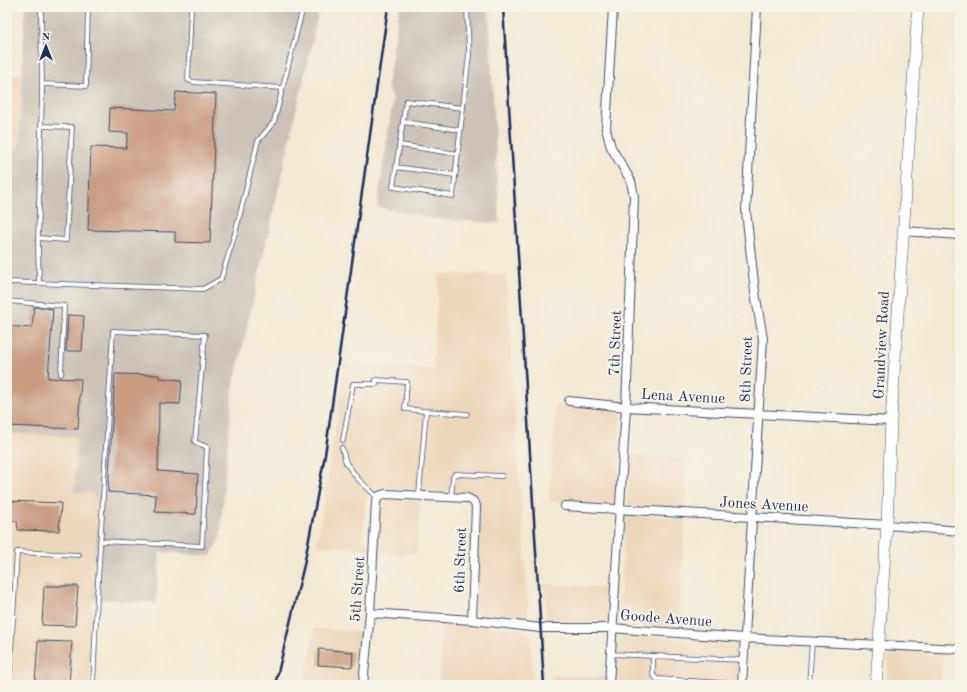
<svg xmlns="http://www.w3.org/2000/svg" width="967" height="692" viewBox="0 0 967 692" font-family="'Old Standard TT',serif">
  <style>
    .built { fill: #edd7ba }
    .industrial { fill: #ccc2b8 }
    .building { fill: #ca9c82 }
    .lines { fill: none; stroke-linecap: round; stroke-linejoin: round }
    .service-casing { stroke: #3b4b70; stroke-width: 5.5 }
    .minor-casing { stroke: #3b4b70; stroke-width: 10 }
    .tertiary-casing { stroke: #3b4b70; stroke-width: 12 }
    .service { stroke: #fff; stroke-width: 4 }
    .minor { stroke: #fff; stroke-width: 8 }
    .tertiary { stroke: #fff; stroke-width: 11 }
    .rail { stroke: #1b2f5e; stroke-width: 2.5 }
    .labels { text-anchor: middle; stroke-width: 4; stroke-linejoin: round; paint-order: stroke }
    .street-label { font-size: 15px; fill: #1b2f5e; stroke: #f7f3e8 }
  </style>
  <rect width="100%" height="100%" fill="#f7f3e8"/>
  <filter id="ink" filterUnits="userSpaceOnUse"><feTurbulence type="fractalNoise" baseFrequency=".025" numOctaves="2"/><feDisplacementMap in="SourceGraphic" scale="8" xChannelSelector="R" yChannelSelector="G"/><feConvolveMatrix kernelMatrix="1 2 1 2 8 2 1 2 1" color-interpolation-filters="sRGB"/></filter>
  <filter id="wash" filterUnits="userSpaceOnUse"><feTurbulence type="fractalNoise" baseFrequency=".012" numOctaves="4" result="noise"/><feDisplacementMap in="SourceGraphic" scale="16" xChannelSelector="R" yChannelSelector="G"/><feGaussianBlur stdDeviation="0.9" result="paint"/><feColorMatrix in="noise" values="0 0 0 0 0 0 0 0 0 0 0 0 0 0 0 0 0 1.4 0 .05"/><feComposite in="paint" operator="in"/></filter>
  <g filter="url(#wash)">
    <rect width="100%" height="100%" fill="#f2e9d3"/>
    <path class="built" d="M7 74 22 75 19 149H7Z
      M439 274H506L529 622 486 617 482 615 476 607 474 596 479 494 380 488 369 495 366 501 363 539 367 541 370 549 317 546 345 363 433 369Z
      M556 406 616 410 620 413 621 418 616 501 613 505 549 502Z
      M7 433 77 437 74 492 93 493 98 505 89 685H7Z
      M630 455 688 459 686 509 630 506 627 501Z
      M383 498 420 501 417 554 377 552 379 502Z
      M633 515 685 519 678 627 624 624 620 621 619 614 625 521 628 517Z
      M544 584 611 587 608 621 604 625 547 623Z
      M442 621 470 623 530 631 533 685H439Z
      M315 628 364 633 359 685H303Z
      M627 635 737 642 740 646 738 685H615L617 641 621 636Z
      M894 651 943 653 941 685H887L888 659 890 653Z
      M551 675 604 678V685H552Z
      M368 681 417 685H367Z"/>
    <path class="industrial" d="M25 7H320L232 393 220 538 211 556 160 552 156 603 93 599 98 505 92 493 74 492 77 437 7 433V149H19Z
      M400 7H489L499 223 436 219 377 207 393 99 387 86Z"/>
    <g id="blocks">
      <path class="building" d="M176 92 216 94 210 243 175 242V232L88 230 91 147 126 148 128 133 109 132 110 108 174 111Z
        M34 307 53 309 48 378 81 379 78 429 7 426V326L32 328Z
        M68 315 84 316 82 351H66Z
        M115 374 159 375V378L182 380 180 404 159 403 158 471 198 474 196 514 155 512 156 495 108 492Z
        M8 501 61 503 59 531 18 530 17 521 7 520Z
        M44 586H78L75 626 42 625Z
        M38 641 72 642 69 685 35 683Z
        M319 649 353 652 352 667 318 665Z"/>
    </g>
  </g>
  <g filter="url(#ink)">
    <use href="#blocks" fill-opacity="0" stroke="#3b4b70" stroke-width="1"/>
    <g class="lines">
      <g class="service-casing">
        <path id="service" d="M191 7 188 80 193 82 282 88
          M455 7 467 8
          M42 84 86 86 88 7
          M463 108 406 101 393 187 453 196 469 54 467 7
          M403 122 460 130
          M400 145 458 154
          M396 167 455 175
          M38 238 66 240 72 127 41 126
          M7 282 203 289 221 279 236 230 258 141 274 122 303 7
          M39 283 38 242 42 92 41 7
          M7 301 64 306 61 374
          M426 411 467 414
          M343 440 353 384H376V380L407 382 405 409 426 411 419 495
          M342 448 346 463 358 479 378 498
          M451 497 453 477 455 474 502 476
          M610 654 743 660
          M653 656V675L657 679 742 684
          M9 685 17 552 79 555
          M93 685 97 597 113 331 205 335 195 442 207 447 202 546 100 541
          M809 685 812 641"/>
      </g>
      <g class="minor-casing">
        <path id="minor" d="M903 231 960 235
          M569 401 626 407 891 421
          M565 506 887 525 960 531
          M370 613 472 620 540 628H611L744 638 960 649
          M363 685 370 613 376 502 379 496 385 494 467 498 473 501 476 506 472 620
          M609 685 626 407 634 197 631 181 611 147 606 129 613 7
          M742 685 763 339 755 292 746 211 757 7"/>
      </g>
      <g class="tertiary-casing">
        <path id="tertiary" d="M876 685 887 525 891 421 918 7"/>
      </g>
      <use href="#service" class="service"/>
      <use href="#minor" class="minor"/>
      <use href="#tertiary" class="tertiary"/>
      <path class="rail" d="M503 7 544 685
        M275 685 304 565 325 455 388 7"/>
    </g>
  </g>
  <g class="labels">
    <g class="street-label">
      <text transform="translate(615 343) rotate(-88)" y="5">7th Street</text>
      <text transform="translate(881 345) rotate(-87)" y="5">Grandview Road</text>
      <text transform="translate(746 369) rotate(-88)" y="5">8th Street</text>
      <text transform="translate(683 396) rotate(3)" y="5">Lena Avenue</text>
      <text transform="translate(764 504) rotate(3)" y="5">Jones Avenue</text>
      <text transform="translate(460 560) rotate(-88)" y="5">6th Street</text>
      <text transform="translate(357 589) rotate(-86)" y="5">5th Street</text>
      <text transform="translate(666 618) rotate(4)" y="5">Goode Avenue</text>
    </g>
  </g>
  <rect width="967" height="692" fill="none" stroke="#f7f3e8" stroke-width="24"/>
  <g transform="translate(46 46)" stroke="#f7f3e8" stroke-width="3" paint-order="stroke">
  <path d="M0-3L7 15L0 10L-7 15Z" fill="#1b2f5e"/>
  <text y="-6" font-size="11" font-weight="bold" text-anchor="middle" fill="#1b2f5e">N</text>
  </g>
</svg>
